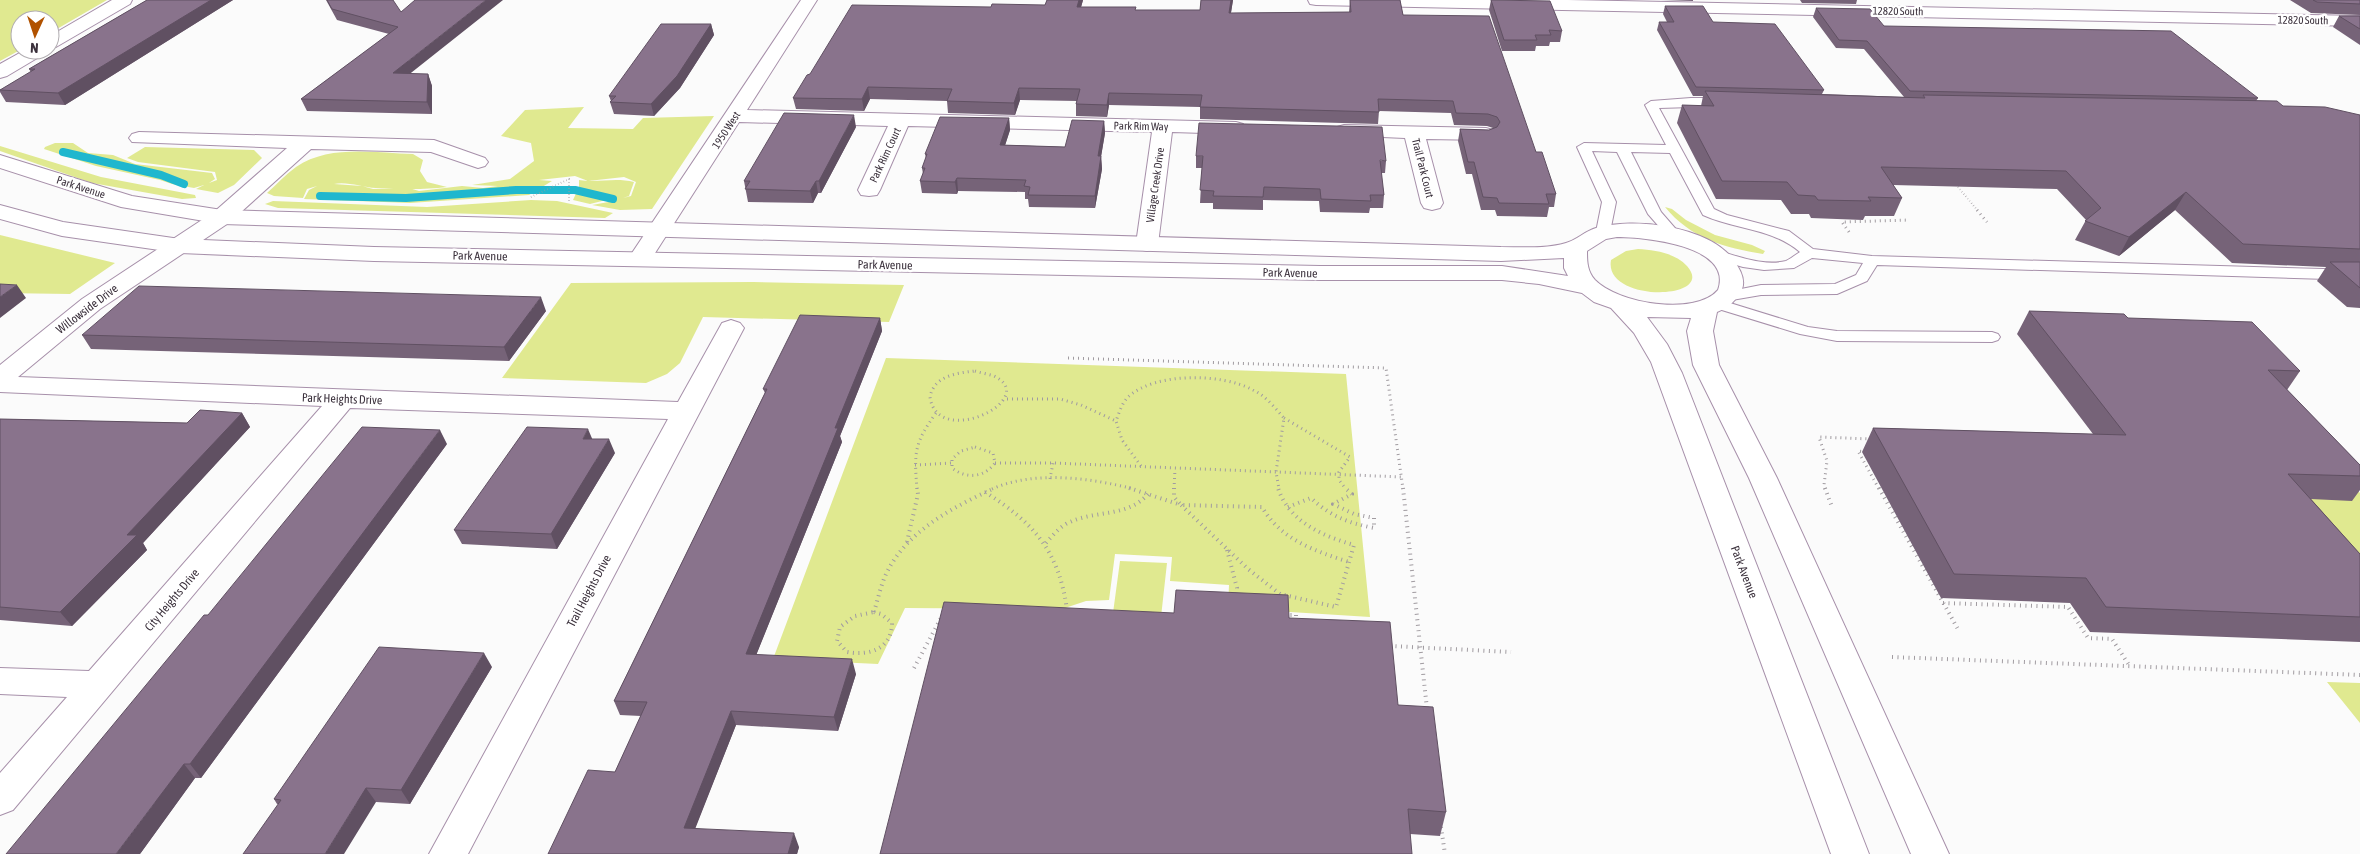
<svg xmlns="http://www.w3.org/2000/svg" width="2360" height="854" viewBox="0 0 2360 854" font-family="'Asap Condensed',sans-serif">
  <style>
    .green { fill: #e0e990 }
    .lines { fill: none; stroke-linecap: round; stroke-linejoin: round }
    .stream { stroke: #1fb7ce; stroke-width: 8 }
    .service-casing { stroke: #a790aa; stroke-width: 2 }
    .minor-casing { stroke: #a790aa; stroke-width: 2 }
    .tertiary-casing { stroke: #a790aa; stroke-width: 2 }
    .path-far2 { stroke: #a09ba0; stroke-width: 2; stroke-dasharray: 0.5 2.5; stroke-linecap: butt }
    .path-far1 { stroke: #a09ba0; stroke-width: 3; stroke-dasharray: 1 4; stroke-linecap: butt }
    .path { stroke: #a09ba0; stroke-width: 4; stroke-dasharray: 1 4.5; stroke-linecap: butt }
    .service { fill: #fff; fill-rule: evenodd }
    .minor { fill: #fff; fill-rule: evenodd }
    .tertiary { fill: #fff; fill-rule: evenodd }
    .wall { fill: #766378 }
    .shaded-wall { fill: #605062 }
    .building { fill: #89738c; stroke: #605062 }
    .labels { text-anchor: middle; stroke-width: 5; stroke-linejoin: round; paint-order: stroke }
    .far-street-label { font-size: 11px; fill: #3b313c; stroke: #fff }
    .street-label { font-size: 12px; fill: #3b313c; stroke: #fff }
  </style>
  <rect width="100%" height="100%" fill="#fbfbfb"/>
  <path class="green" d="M0 0H107L50 33V20H20V50L0 61Z
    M584 107 568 128 633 129 643 118 714 116 652 209 620 210 592 205 614 201H602L590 204 573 200 579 187V180C598 183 615 177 634 182L629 196 623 198 631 196 636 182 624 177 588 181 575 176 539 180 552 181 529 195 410 203 304 199 309 190 317 186 307 189 303 198 274 196 267 193C276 185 285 175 296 167 329 144 375 153 413 154L423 160 420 171 427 182 447 187C423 190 399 189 376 188 362 187 346 181 334 184L362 186 373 189 409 188 419 191 462 186 483 188 498 186 472 185 510 179 534 161 531 143 501 136 525 110Z
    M55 143H73L88 153 113 155 135 164 212 173 215 179 209 183 217 180 215 172 138 162 127 158 145 147 254 150 262 158 234 185 218 193 196 189 204 185 194 188 172 184 160 180 96 166 44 149 45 147Z
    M0 146 101 177 195 195 196 198 182 199 92 183 0 151Z
    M531 200 557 201 613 213 605 218 278 208 265 204 273 201 427 207Z
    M1665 207 1672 209 1686 220 1715 235 1752 245 1765 251 1763 254C1725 248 1690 238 1665 207Z
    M0 235 115 263 70 294 0 293Z
    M1638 249C1655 250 1675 253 1687 266 1718 301 1603 303 1611 260L1626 251Z
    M753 282 904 285 889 322 703 317 680 363 667 374 646 383 502 378 571 283Z
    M886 358 1346 374 1370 617 1228 608 1229 585 1170 581 1172 557 1115 554 1109 600 1086 601 1062 609 905 608 878 664 773 659Z
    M2260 473 2344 476 2360 493V587Z
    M1120 561 1167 563 1161 617 1113 613Z
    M2327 682 2360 683V723Z"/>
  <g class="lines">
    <path class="stream" d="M63 152 161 175 184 184
      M320 196 406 198 516 190H575L613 199"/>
    <g class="service-casing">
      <path id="service" d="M1691 98H1725L1731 102 1725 106 1659 108 1714 209 1727 215 1789 231 1813 249 1872 256 2360 270V280L1877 265 1867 281 1837 294 1761 295 1726 301 1721 299 1718 296 1721 293 1761 285 1835 284 1856 275 1863 263 1812 258 1794 268 1764 270 1743 267 1709 257 1707 254 1714 250C1736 255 1762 267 1786 261 1790 259 1795 255 1800 252 1772 228 1736 230 1703 215L1670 153 1631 152 1661 212 1681 235 1679 238H1669L1648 214 1617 152 1592 151 1616 202 1610 232 1603 236 1598 235 1596 232 1602 202 1577 147 1584 143 1666 145 1645 105 1651 101Z
        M1717 299 1808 327 1837 331 1992 332 1998 334 2000 337 1998 340 1992 342 1837 341 1800 334 1712 307 1709 304 1712 301Z"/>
    </g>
    <g class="minor-casing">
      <path id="minor" d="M112 0H132L130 4 56 47 50 48V36Z
        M801 0H817L747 110 1236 122 1243 124 1246 128 1243 132 1236 134 1172 132 1158 244 1155 249 1147 251 1139 249 1136 244 1152 132 908 126 880 190 877 195 869 196 861 195 858 190 888 126 739 122 648 264 640 266 632 264 628 259Z
        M1308 0H1568L2360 16V26L1316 5 1310 4Z
        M25 50H47L44 54 7 76 0 78V64Z
        M1344 125 1486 128 1493 130 1496 134 1493 138 1486 140 1426 139 1443 203 1440 208 1432 210 1424 208 1421 203 1405 138 1337 135 1334 131 1337 127Z
        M139 132 434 140 485 158 488 162 485 166 478 168 431 152 311 149 230 222 100 309 18 377 678 402 722 323 731 320 740 323 744 328 468 854H429L668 419 350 408 13 810 0 815V773L67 697 0 694V668L89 671 322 406 0 392V365L82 299 214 212 287 148 132 142 129 138 132 134Z"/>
    </g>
    <g class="tertiary-casing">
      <path id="tertiary" d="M0 155 132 196 222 210 1501 247C1522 247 1546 249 1566 243 1577 240 1585 231 1596 228 1634 217 1706 226 1732 258 1739 267 1746 279 1742 289 1737 300 1728 308 1717 312L1713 331 1719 365 1777 478 1949 854H1911L1749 478 1693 365 1687 331 1691 318 1647 317 1667 344 1682 373 1869 854H1831L1651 362 1634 333 1611 308 1594 302 1582 293 1539 284 1502 280H1320L374 261 180 253 62 236 0 219V205L63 222 180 239 374 247 807 256 1320 266H1502L1568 276 1564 268V258L1501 261 222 224 121 207 0 168ZM1617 237C1643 237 1734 245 1718 290 1695 317 1617 303 1595 280 1587 271 1587 261 1587 251L1606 239Z"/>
    </g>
    <path class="path-far2" d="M1958 187 1978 211
      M531 197 569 179V201"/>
    <path class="path-far1" d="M1977 210 1987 222
      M1849 232 1842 222 1909 220
      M1068 358 1386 368 1403 489
      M975 371C981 373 988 374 994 376 1042 399 937 450 930 397 934 376 956 373 975 371Z
      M1007 399H1060L1081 405 1116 421
      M1284 418 1350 457 1339 472V480L1346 489
      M975 447 993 453 995 463C984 478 966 479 952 468V459L961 451Z
      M1866 452 1858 451 1879 489
      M995 463H1053L1402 477
      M915 465 952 463
      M1141 466 1122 440 1116 421C1119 413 1122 403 1128 397 1155 372 1222 373 1253 390 1266 396 1275 408 1284 418L1276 472 1279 489
      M1050 479 1053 463
      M917 489C914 452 914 444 936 413
      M992 489C1035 470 1090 478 1134 489
      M1174 489 1175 469
      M1825 489 1824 485 1827 461 1819 437 1871 439"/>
    <path class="path" d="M1129 488 1181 505 1248 569 1280 594 1336 607 1354 545C1323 536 1289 522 1278 488
      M1174 488V497L1181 505 1262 507C1281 540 1315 551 1349 562
      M1403 488 1427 709
      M1825 488 1832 507
      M1879 488 1959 631
      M985 492C1034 523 1059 551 1067 610
      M1288 507 1311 498C1330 516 1348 523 1374 528V518L1354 514 1333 504 1352 494 1345 488
      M907 542 918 494 917 488
      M1046 543C1052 536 1058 529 1066 524 1093 509 1127 519 1149 493
      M1227 550 1237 588 1236 596
      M1943 603 2068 607 2088 638 2112 639 2129 665
      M874 612C878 599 881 584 887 572 908 530 955 506 995 488
      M874 612 881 614 892 623C892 649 869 656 847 652L837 641 840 627 855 616Z
      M1285 615H1296V621
      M1390 646 1511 652
      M1892 657 2360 675
      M914 668 941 618
      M1441 827 1445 854"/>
    <use href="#service" class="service"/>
    <use href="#minor" class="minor"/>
    <use href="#tertiary" class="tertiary"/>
  </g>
  <path class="wall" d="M147 0H233L65 105 6 102 0 92V90L31 72 29 69Z
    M326 0H393L411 74H428L432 86V114L307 111 301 99 389 34 337 20Z
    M1047 0H1083L1081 7 1136 10H1200L1201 0H1233L1231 13 1349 12 1350 0H1400L1403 15 1536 152 1556 194 1554 207H1549L1547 217 1497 216 1495 210H1481L1472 174H1466L1458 141 1460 129 1489 130 1493 128 1487 126 1454 125 1451 113 1379 111 1378 124 1200 119V107L1109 105 1107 117 1076 116V104L1077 101 1020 100 1015 115 948 113 947 101 870 99 864 111 796 109 793 98 810 74 991 7 1045 5Z
    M1491 0 1562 31 1560 42H1550L1549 46H1536L1535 51H1502L1489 10Z
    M1661 0H1693V1Z
    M1800 0H1857L1856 4 1802 3Z
    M2290 0H2360V15L2311 13Z
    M1665 6 1713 22 1824 90 1822 94 1904 97 1864 49 1836 48 1813 17 1816 8 1884 26 2258 98 2256 101 2283 106 2360 115V308L2347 307 2317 281 2326 267 2232 263 2175 210 2119 256 2075 240 2086 220 2057 189 1893 185 1902 198 1894 216H1865L1863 220 1811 218 1809 214H1791L1781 200 1716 199 1677 123 1682 105 1701 106 1703 96H1693L1657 30 1659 22H1667L1663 14Z
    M2339 16H2360V45L2333 27Z
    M711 24 714 35 680 88 654 116 614 114 610 102 611 101 609 96Z
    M1009 118 1010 130 1005 145 1065 147 1104 121 1105 133 1101 156 1102 169 1095 208 1029 207 1028 199H1025V192L958 191 957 194 922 193 920 181 923 174 922 168 926 158 925 154Z
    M856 127 821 193H818L813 203 748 202 744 181Z
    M1196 156 1386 161 1385 173H1381L1384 195 1383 208H1370L1369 213 1320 212 1319 201 1263 200V210L1213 209V203H1200L1202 168H1196Z
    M546 311 509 361 91 349 82 335Z
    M2029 311 2128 318 2300 371 2287 390 2360 465V490L2352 501 2311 499 2360 554V642L2090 632 2070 603 1941 598 1862 452 1873 428 2093 434 2017 334Z
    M880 318 882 331 840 436 842 442 756 655 856 674 838 731 736 725 695 828 799 847 797 854H548L615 772 641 716 620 715 614 701 765 393 763 389Z
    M242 413 250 427 143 543 147 550 72 626 0 620V419L187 423Z
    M447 444 201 778H195L140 854 208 615Z
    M615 453 557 549 462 544 454 530Z
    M1174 613 1289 618 1398 705 1446 812 1440 836 1410 834Z
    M492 667 410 804 376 802 277 804 274 799Z"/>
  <path class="shaded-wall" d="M211 0H233L65 105 58 93Z
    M486 0H503L397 84 393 73Z
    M1079 0H1083L1078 18 1077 7Z
    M1231 0H1233L1229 24V13Z
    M711 24 714 35 680 88 654 116 651 104Z
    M428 74 432 86V114L427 102Z
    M868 87 870 99 864 111 862 99Z
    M1019 88 1020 100 1015 115 1014 103Z
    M1109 93V105L1107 117V105Z
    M854 115 856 127 821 193 819 181Z
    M1009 118 1010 130 1001 158 1000 145Z
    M1104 121 1105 133 1099 169 1098 156Z
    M1101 156 1102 169 1095 208V196Z
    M957 178 958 191 957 194 955 182Z
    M816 181 818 193 813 203 810 191Z
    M2186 192 2175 210 2119 256 2129 237Z
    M17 285 26 298 0 318V297Z
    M541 297 546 311 509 361 504 347Z
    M880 318 882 331 840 436 842 442 751 668 746 654 835 428Z
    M242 413 250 427 143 543 147 550 72 626 60 612 127 535Z
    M588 429 594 443 583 439Z
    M440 430 447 444 201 778 190 764Z
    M609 439 615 453 557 549 551 534Z
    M484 653 492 667 410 804 401 790Z
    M852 659 856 674 838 731 834 717Z
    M731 711 736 725 690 842 684 828Z
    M184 764 195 778 140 854H116Z
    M366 788 376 802 344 854H325Z
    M794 833 799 847 797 854H788Z"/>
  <path class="building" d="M147 0H211L58 93 0 90 35 69H29Z
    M327 0H393L401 12 415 0H486L393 73 428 74 427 102 301 99 398 27 332 9Z
    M1047 0H1079L1077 7H1136L1135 10H1200L1201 0H1231L1229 13 1351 12 1350 0H1400L1403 15 1489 16 1536 152H1542L1556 194H1546L1549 204 1499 203 1497 198 1483 197 1474 162H1468L1460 129 1489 130 1497 127 1500 122 1497 117 1488 114 1456 113 1453 101 1378 99 1379 112 1200 107 1202 95 1109 93 1107 105 1076 104 1080 89 1019 88 1014 103 947 101 952 89 868 87 862 99 793 98 807 75 810 74 852 5 991 7 992 4 1045 5Z
    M1491 0 1550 1 1562 31 1549 30 1551 35H1535L1537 40H1504Z
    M2313 0H2360V4L2317 2Z
    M1665 6H1703L1713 22 1775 24 1824 90 1696 87 1659 22H1674Z
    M1816 8 1870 9 1884 26 2171 31 2258 98 1910 91 1867 41 1839 40Z
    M2339 16H2360V29Z
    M661 24H711L677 76 651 104 610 102 616 96H609Z
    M1705 91 1925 98 1923 95 2277 101 2283 106 2325 107 2360 115V249L2243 244 2186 192 2129 237 2085 221 2101 208 2066 171 1881 167 1902 198 1868 197 1871 201 1818 200 1815 196 1798 195 1787 182 1722 181 1682 105 1714 106Z
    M784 113 854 115 819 181H816L810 191 745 189 750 181H744Z
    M940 117 1009 118 1000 145 1065 147 1072 120 1104 121 1098 156H1101L1095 196 1028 195 1030 187 1024 186 1026 180 957 178 955 182 920 181 925 168H922L927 154H925Z
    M1199 123 1382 127 1386 161 1380 160 1384 195H1370L1371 201 1321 199 1320 189 1264 187 1263 197 1213 196 1214 191 1200 190 1203 156H1196Z
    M2330 262H2360V288Z
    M0 284 17 285 0 297Z
    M139 286 541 297 504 347 82 335Z
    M2029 311 2124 314 2128 318 2252 322 2300 371 2268 370 2360 465V476L2288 474 2360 554V617L2106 607 2086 578 1954 574 1873 428 2126 435Z
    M800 315 880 318 835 428H838L746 654 852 659 834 717 731 711 684 828 794 833 788 854H548L588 770 615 772 647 702 614 701 767 389H763Z
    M200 410 242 413 127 535H137L60 612 0 607V419L187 423Z
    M362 427 440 430 190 764H184L116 854H6L204 615H208Z
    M527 427 588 429 583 439H609L551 534 454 530Z
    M1176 590 1288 595 1289 618 1390 622 1398 705 1433 707 1446 812 1408 809 1412 854H880L944 602 1174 613Z
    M379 647 484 653 401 790 366 788 325 854H243L281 800 274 799Z"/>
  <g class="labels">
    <g class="far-street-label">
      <text transform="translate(1898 11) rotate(1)" y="4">12820 South</text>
      <text transform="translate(2303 20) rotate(1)" y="4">12820 South</text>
      <text transform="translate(1141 126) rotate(1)" y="4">Park Rim Way</text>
      <text transform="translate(726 130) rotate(-57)" y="4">1950 West</text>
      <text transform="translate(885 155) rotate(-65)" y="4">Park Rim Court</text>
      <text transform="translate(1423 168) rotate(76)" y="4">Trail Park Court</text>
      <text transform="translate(1155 185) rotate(-82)" y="4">Village Creek Drive</text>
      <text transform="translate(81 187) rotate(18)" y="4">Park Avenue</text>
    </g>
    <g class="street-label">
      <text transform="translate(480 256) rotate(1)" y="4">Park Avenue</text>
      <text transform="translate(885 265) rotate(1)" y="4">Park Avenue</text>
      <text transform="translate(1290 273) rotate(1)" y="4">Park Avenue</text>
      <text transform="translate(87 309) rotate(-37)" y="4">Willowside Drive</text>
      <text transform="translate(342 399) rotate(2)" y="4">Park Heights Drive</text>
      <text transform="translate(1744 572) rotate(69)" y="4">Park Avenue</text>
      <text transform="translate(589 591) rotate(-62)" y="4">Trail Heights Drive</text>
      <text transform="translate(172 600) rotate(-50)" y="4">City Heights Drive</text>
    </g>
  </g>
  <g transform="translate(35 35) rotate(183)"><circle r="24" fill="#ffffff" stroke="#b1adb1"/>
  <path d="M0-4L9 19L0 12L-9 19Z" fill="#b15200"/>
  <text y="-8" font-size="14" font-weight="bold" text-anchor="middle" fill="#3b313c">N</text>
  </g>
</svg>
